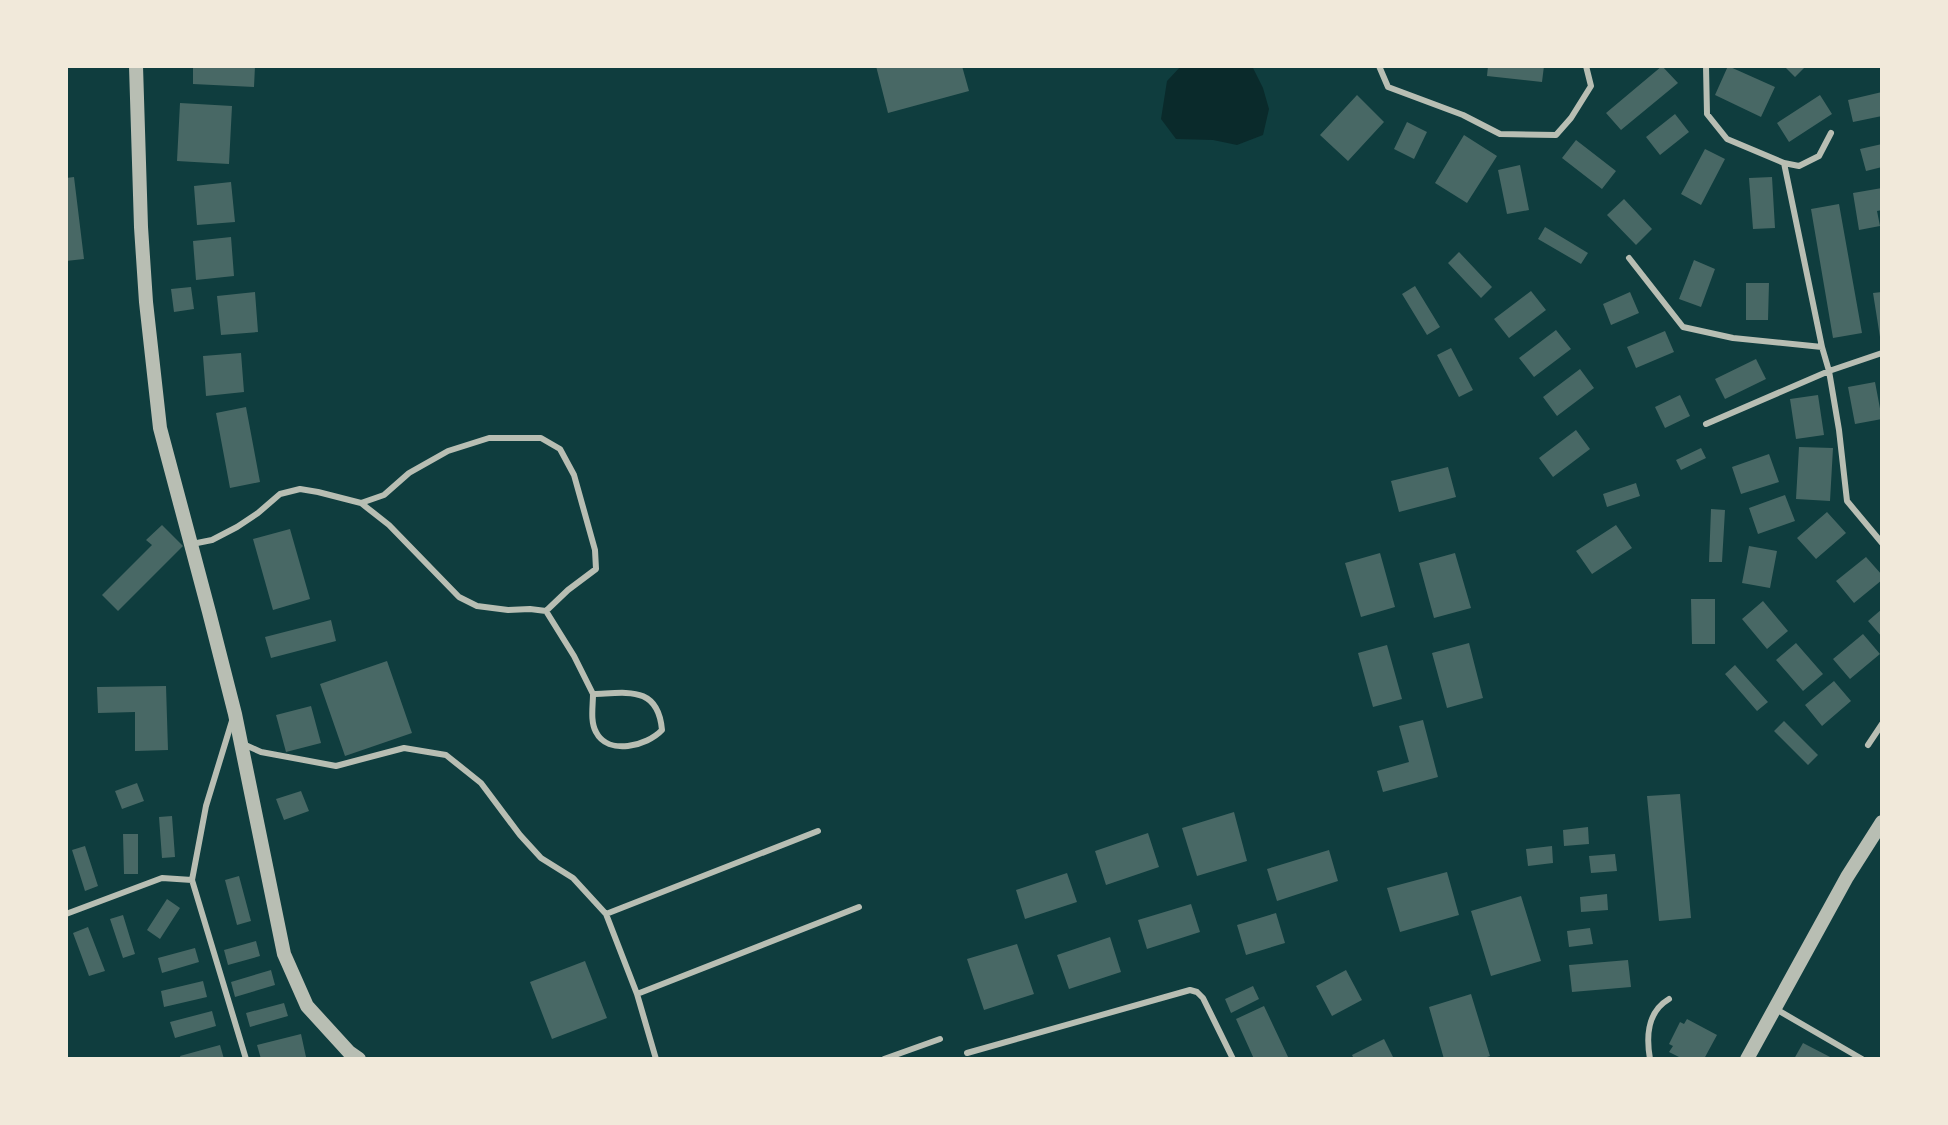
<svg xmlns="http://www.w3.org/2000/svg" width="1948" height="1125" viewBox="0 0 1948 1125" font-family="'Golos Text',sans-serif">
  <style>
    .water { fill: #0a2a2b }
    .building { fill: #486865 }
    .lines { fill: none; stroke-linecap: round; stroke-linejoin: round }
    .service { stroke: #b8beb3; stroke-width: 6 }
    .tertiary { stroke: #b8beb3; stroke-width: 14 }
  </style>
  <rect width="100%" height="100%" fill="#0f3d3e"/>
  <path class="water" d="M1181 66H1252L1263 88 1269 109 1263 135 1237 145 1213 140 1176 139 1161 119 1167 81Z"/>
  <path class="building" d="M193 66H255L254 87 193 84Z
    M876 66H962L969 91 888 113Z
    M1488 66H1544L1542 82 1487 76Z
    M1662 66 1678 83 1621 130 1606 113Z
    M1728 66 1775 87 1761 117 1715 95Z
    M1784 66H1806L1795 77Z
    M1882 92V116L1853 122 1848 100Z
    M1357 95 1384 122 1348 161 1320 135Z
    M1820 95 1832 114 1789 142 1777 123Z
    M180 103 232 106 229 164 177 161Z
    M1675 114 1689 132 1660 155 1646 137Z
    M1407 122 1427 132 1414 159 1394 149Z
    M1464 135 1497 156 1467 203 1435 183Z
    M1576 140 1616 171 1602 189 1562 158Z
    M1882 144V167L1866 171 1860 149Z
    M1705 149 1725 159 1701 205 1681 194Z
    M1520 165 1529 210 1507 214 1498 170Z
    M74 177 84 259 66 261V178Z
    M1772 177 1775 228 1753 229 1749 178Z
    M231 182 235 222 197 225 194 186Z
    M1882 188V210L1877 211 1880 226 1859 230 1853 193Z
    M1624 199 1652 229 1636 245 1607 215Z
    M1839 204 1862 333 1833 338 1811 209Z
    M1545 227 1588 253 1581 264 1538 239Z
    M231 237 234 276 196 280 193 241Z
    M1459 252 1492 287 1481 298 1448 263Z
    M1694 260 1715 269 1701 307 1679 299Z
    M1746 283H1769L1768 320H1746Z
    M1415 286 1440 327 1427 335 1402 294Z
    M191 287 194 309 174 312 171 289Z
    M1531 291 1546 310 1509 338 1494 319Z
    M255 292 258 332 221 335 217 296Z
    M1630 292 1639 313 1611 325 1603 304Z
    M1882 292V337H1880L1873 293Z
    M1556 330 1571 349 1534 377 1519 358Z
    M1665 331 1674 352 1636 368 1627 347Z
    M1451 348 1473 390 1459 397 1437 355Z
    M241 353 244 392 206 396 203 356Z
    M1756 359 1766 379 1725 399 1715 379Z
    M1580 369 1594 388 1557 416 1543 397Z
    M1875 382 1882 419 1855 424 1848 387Z
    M1680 395 1690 416 1665 428 1655 407Z
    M1818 395 1824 435 1796 439 1790 399Z
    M246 407 260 482 230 488 216 413Z
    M1576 430 1590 449 1553 477 1539 458Z
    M1799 447 1833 448 1830 501 1796 499Z
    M1701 448 1706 458 1681 470 1676 460Z
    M1769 454 1779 482 1741 494 1732 467Z
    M1448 467 1456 497 1399 512 1391 481Z
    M1636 483 1640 496 1607 507 1603 494Z
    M1785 495 1795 521 1758 534 1749 508Z
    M1711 509 1725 510 1722 562H1709Z
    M1827 512 1846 533 1816 559 1797 538Z
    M162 525 183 546 118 611 102 595 152 545 146 540Z
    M1616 525 1632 548 1592 574 1576 551Z
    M290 529 310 599 273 610 253 539Z
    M1749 546 1777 551 1770 588 1742 583Z
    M1380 553 1395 607 1361 617 1345 563Z
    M1455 553 1471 608 1434 618 1419 563Z
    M1866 557 1882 575V580L1854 603 1836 581Z
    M1691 599H1715V644H1692Z
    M1763 601 1788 631 1767 649 1742 619Z
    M1882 609V637L1868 621Z
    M331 620 336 641 271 658 265 637Z
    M1863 634 1880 654 1850 679 1833 659Z
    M1469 643 1483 698 1447 708 1432 653Z
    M1796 643 1823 674 1803 691 1776 660Z
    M1387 645 1402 699 1373 707 1358 653Z
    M387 661 412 733 345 756 320 684Z
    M1735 665 1768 702 1757 711 1725 674Z
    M1834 681 1851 701 1822 726 1805 705Z
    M166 686 168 750 135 751V712L98 713 97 687Z
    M311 706 321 743 286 752 276 715Z
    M1423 720 1438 777 1383 792 1377 771 1409 762 1399 726Z
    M1784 721 1818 755 1808 765 1774 731Z
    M137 783 144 801 122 809 115 791Z
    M301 791 309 811 284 820 276 799Z
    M1680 794 1691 918 1659 921 1647 796Z
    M1234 812 1247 861 1197 876 1182 828Z
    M172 816 175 857 162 858 159 817Z
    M1588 827 1589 844 1564 846 1563 830Z
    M1148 833 1159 867 1106 885 1095 851Z
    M123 834H138V874H124Z
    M85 846 98 886 85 891 72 850Z
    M1552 846 1553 863 1528 866 1526 849Z
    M1329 850 1338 881 1277 901 1267 869Z
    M1615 854 1617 871 1591 873 1589 856Z
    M1447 872 1459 915 1400 932 1387 888Z
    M1067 873 1077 902 1025 919 1016 890Z
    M239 876 251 921 237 925 225 880Z
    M1607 894 1608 910 1581 912 1580 897Z
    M1521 896 1541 961 1491 976 1471 911Z
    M167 899 180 908 160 939 147 930Z
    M1191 904 1200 932 1147 949 1138 920Z
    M1276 913 1285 943 1246 955 1237 925Z
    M123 915 135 954 123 958 110 919Z
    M88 927 105 971 89 976 73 933Z
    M1590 928 1593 944 1569 947 1567 931Z
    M1110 937 1121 972 1069 989 1057 955Z
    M256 941 260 956 228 965 224 950Z
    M1017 944 1034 994 984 1010 967 959Z
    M195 948 199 962 162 973 158 958Z
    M1628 960 1631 987 1572 992 1569 965Z
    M585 961 607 1018 552 1039 530 982Z
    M271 970 275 985 235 997 231 982Z
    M1346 970 1362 1000 1332 1016 1316 986Z
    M203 981 207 997 164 1007 161 991Z
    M1253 986 1259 999 1231 1013 1225 999Z
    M1471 994 1490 1056 1481 1059H1444L1429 1007Z
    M284 1003 288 1016 250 1027 246 1013Z
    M1264 1006 1289 1059H1254L1236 1019Z
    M212 1011 216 1026 175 1038 170 1022Z
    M1687 1019 1717 1035 1704 1059H1678L1679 1057 1669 1052 1673 1046 1669 1044 1680 1022 1684 1024Z
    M301 1034 306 1057 296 1059H261L257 1045Z
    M1384 1039 1394 1059H1354L1352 1055Z
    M1803 1043 1834 1059H1794Z
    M220 1045 224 1059H181L180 1056Z"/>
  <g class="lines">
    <path class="service" d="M1379 66 1388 87 1463 115 1500 134 1556 135 1571 118 1591 86 1586 66
      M1706 66 1707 114 1727 139 1784 163 1799 166 1819 156 1831 133
      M1784 163 1822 347 1829 371 1839 430 1847 501 1882 543
      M1629 258 1683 327 1733 338 1822 347
      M1706 424 1829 371 1882 353
      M361 503 384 495 409 473 448 451 489 438H541L560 449 574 475 595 550 596 569 568 590 546 611
      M192 544 212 540 237 527 258 513 280 494 300 489 318 492 361 503 389 525 459 597 477 606 508 610 530 609 546 611
      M546 611 574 656 593 694C627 693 658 685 662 730 647 746 608 756 596 732 590 721 593 706 593 694
      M241 743 261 752 336 766 404 748 446 755 481 783 520 835 541 858 573 878 606 914 637 994 656 1059
      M1868 745 1882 724
      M192 880 206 806 232 721
      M66 914 162 878 192 880 246 1059
      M606 914 818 831
      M637 994 859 907
      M1774 1008 1862 1059
      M967 1053 1190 990 1197 992 1203 998 1233 1059
      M884 1059 940 1039
      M1650 1059C1646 1036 1647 1012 1669 999"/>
    <path class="tertiary" d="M136 66 141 227 146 302 160 428 209 612 235 714 284 954 307 1006 349 1052 359 1059
      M1747 1059 1847 877 1882 822"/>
  </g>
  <rect width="1948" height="1125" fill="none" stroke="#f1e9da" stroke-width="136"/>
</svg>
